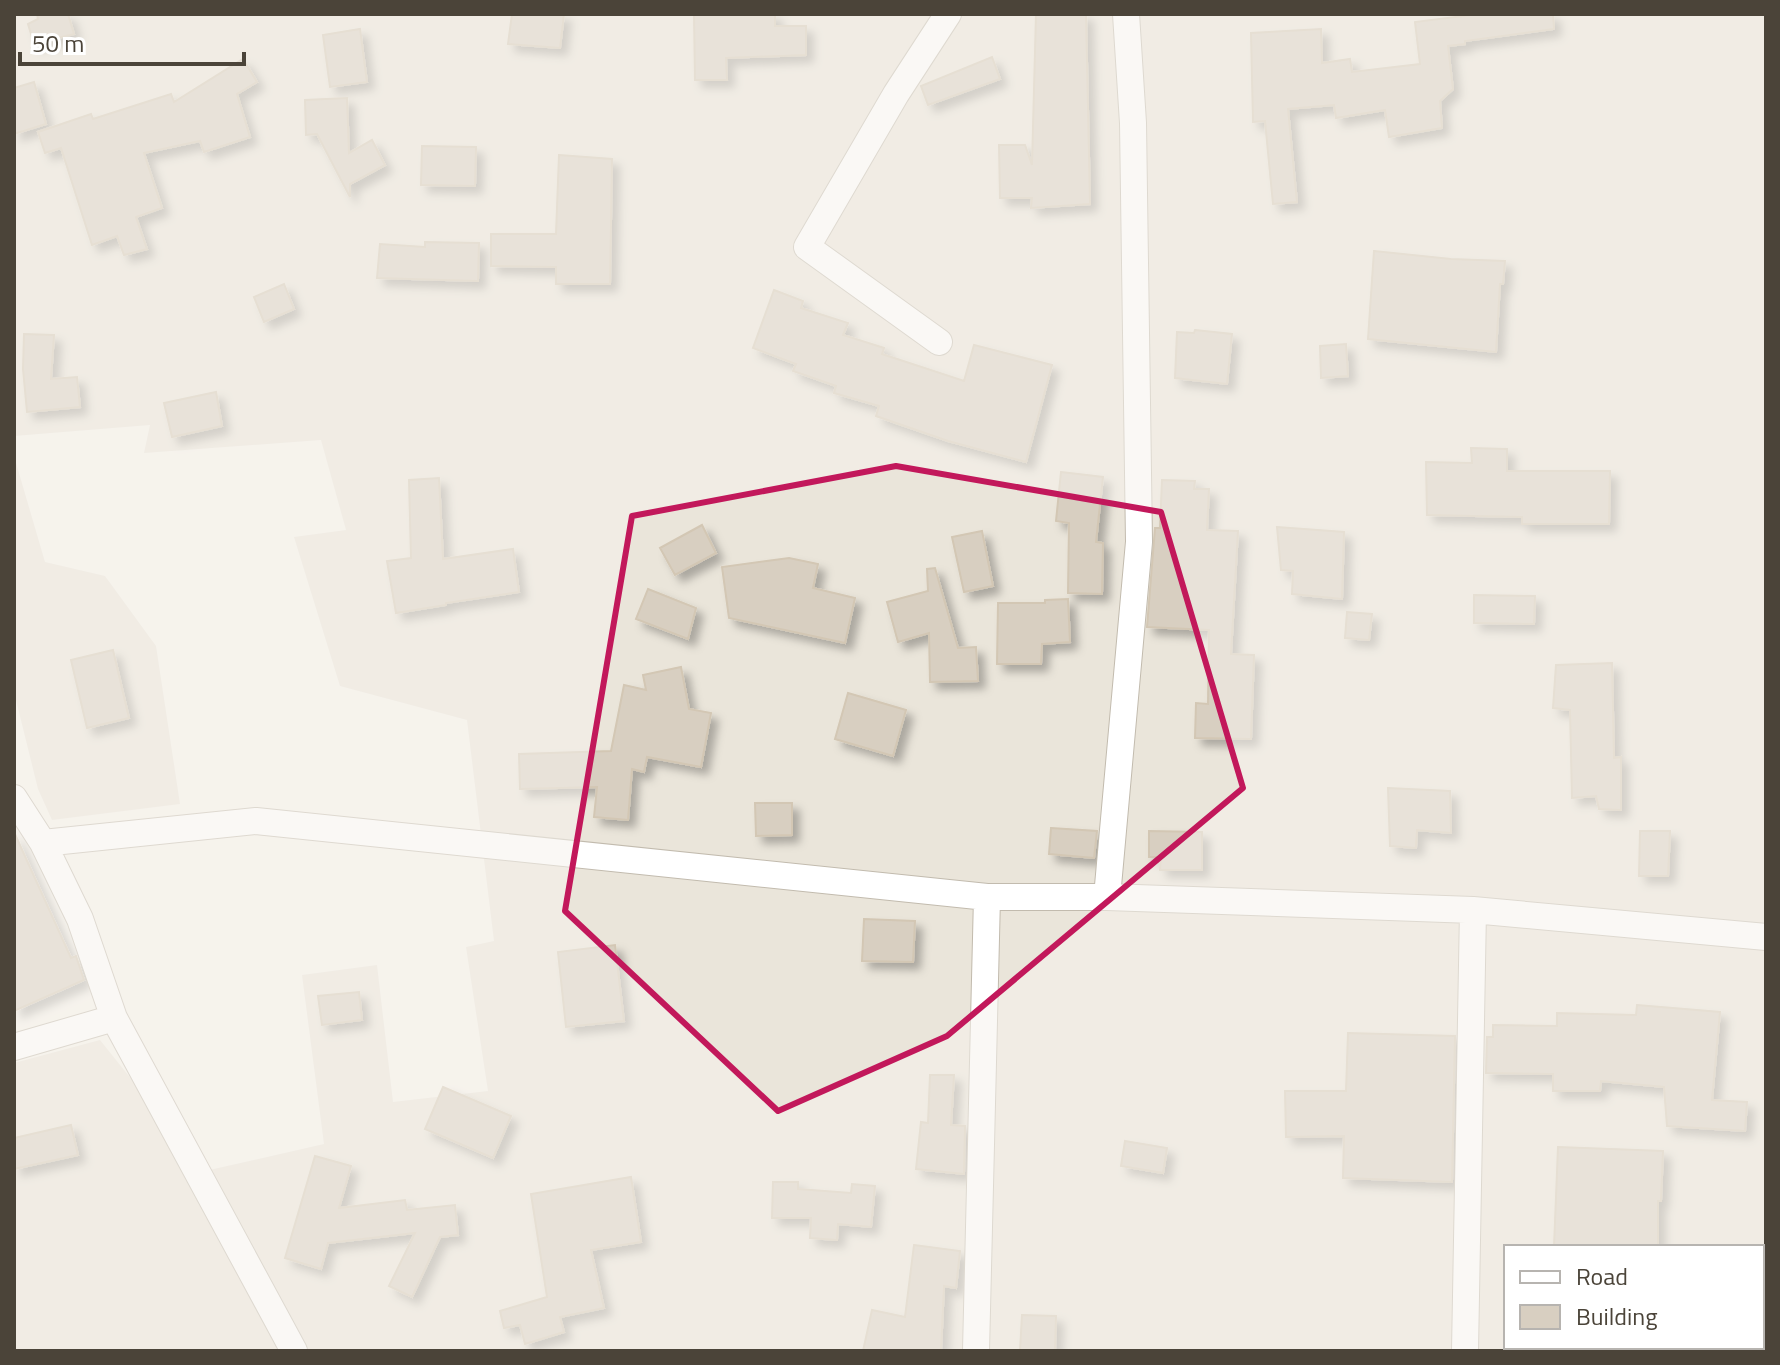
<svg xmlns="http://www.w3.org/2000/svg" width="1780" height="1365" viewBox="0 0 1780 1365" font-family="'Titillium Web',sans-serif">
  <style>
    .residential { fill: #eae5da; fill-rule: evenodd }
    .building { fill: #d8cfc1; stroke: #d3c7b4; stroke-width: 2; filter: url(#shadow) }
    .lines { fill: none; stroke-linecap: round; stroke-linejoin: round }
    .minor-casing { stroke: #c2bbae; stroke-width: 28 }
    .minor { stroke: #fff; stroke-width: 26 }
    .marked { fill: none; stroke: #c2185b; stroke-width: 6; stroke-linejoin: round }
  </style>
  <defs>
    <filter id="shadow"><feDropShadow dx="7" dy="7" stdDeviation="4" flood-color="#0004"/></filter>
  </defs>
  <rect width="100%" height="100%" fill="#f6f3ec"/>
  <path class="residential" d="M14 14H1766V1351H14V1063L100 1040 205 1171 324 1144 302 975 377 965 393 1102 488 1091 466 947 494 941 467 720 340 686 294 537 346 530 321 440 144 453 150 425 14 436ZM1506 1247H1762V1347H1506Z
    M14 456 45 562 105 576 156 646 180 804 52 820 38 789 14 692Z"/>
  <path class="building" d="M37 14H68L74 34 34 44 28 24 38 19Z
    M512 14H564L560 48 508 44Z
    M694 14H775V26H806V55L726 58 727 80H695Z
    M1036 14H1086L1090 204 1031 208 1032 198H1000L999 145H1025L1032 165Z
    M1479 14H1553L1554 29 1465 41V44L1448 46 1453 89 1440 101 1442 128 1389 137 1385 110 1336 118 1334 105 1288 109 1297 202 1273 204 1265 121 1253 122 1251 33 1321 29 1322 63 1350 59 1352 72 1420 64 1415 22Z
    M360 29 367 82 330 87 323 35Z
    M992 57 1000 79 928 105 921 86Z
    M243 59 257 82 237 94 250 137 204 152 200 141 144 153 162 208 136 217 147 249 124 255 117 236 92 245 61 148 45 153 38 132 91 114 93 119 171 94 174 102Z
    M34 82 46 124 14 134V88Z
    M347 98 349 153 372 140 385 165 350 184V197L317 134 306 135 305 100Z
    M422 146 476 147 475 186 421 185Z
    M559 155 612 159 610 284H556V267L491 266V234H556Z
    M425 242 479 243 478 281 377 278 380 244 425 247Z
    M1374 251 1451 259 1505 261 1503 284H1500L1496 352 1368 339Z
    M284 284 294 309 264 322 254 297Z
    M774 290 803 301 801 308 848 323 843 335 884 348 882 354 964 381 974 345 1052 365 1026 462 948 441 876 416 879 406 834 393 836 386 793 371 796 364 753 348Z
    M1195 330 1232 334 1227 384 1175 378 1177 332 1194 333Z
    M24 334 54 335 51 379 77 377 80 407 27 412 23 369Z
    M1346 344 1348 376 1321 378 1320 346Z
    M216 392 222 426 172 437 164 403Z
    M1471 448 1507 449V471H1610L1609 524H1522V517L1427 515 1426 462 1472 463Z
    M1061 472 1103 477 1096 542 1103 543 1102 594 1068 593 1069 523 1056 521Z
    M439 478 443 559 513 549 519 592 446 603V605L396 613 387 561 411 558 409 480Z
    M1162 480 1195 481 1194 489H1209L1207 530 1238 531 1231 654 1254 655 1251 739 1195 738 1196 703 1208 704 1209 630 1147 627 1155 528H1160Z
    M702 525 716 553 675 575 660 548Z
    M1277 527 1344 532 1342 599 1292 594 1293 571 1281 570Z
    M982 531 993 586 964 592 952 537Z
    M789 558 818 564 813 588 855 598 845 643 729 618 722 567Z
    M935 568 958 648 976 647 978 681 930 682 929 633 898 642 887 602 928 591 927 569Z
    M648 589 696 608 688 639 636 619Z
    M1474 595 1535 596 1534 624 1474 623Z
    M1068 599 1070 642 1042 644 1041 664H997L998 603H1045V600Z
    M1347 612 1372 614 1369 640 1345 638Z
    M113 650 129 718 87 728 71 660Z
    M1612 663 1614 758 1621 757V810L1599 809 1596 796 1572 798 1570 710 1553 708 1556 665Z
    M681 667 689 709 711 713 701 767 647 757 644 772 632 769 628 820 594 817 597 787 520 789 519 754 611 751 624 685 646 690 643 675Z
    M848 693 906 710 893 756 835 739Z
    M1388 788 1450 791 1451 833 1417 830 1416 848 1390 846Z
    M755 803H792V835L756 836Z
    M1051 828 1097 831 1094 858 1049 854Z
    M1149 831 1202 832V870H1160L1161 857H1149Z
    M1640 831H1670L1668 876H1639Z
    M14 832 71 958 76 956 84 980 14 1011Z
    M864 919 915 921 913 962 862 961Z
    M615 945 624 1021 566 1027 558 952Z
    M359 992 362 1020 322 1025 318 996Z
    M1637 1005 1720 1012 1712 1100 1747 1102 1745 1131 1667 1126 1664 1087 1601 1081 1600 1091H1553V1074L1486 1073 1487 1037H1493V1025L1557 1026V1013L1636 1015Z
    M1348 1033 1455 1036 1452 1182 1343 1178 1344 1136 1286 1137 1285 1091H1346Z
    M930 1075H954L951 1125 965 1126 964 1174 916 1169 921 1122 928 1123Z
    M443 1087 511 1116 493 1158 425 1129Z
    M71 1125 78 1155 14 1169V1138Z
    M1125 1141 1167 1148 1163 1173 1121 1166Z
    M1558 1147 1663 1151 1661 1201H1658V1247H1554Z
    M315 1156 351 1166 339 1208 405 1200 407 1210 455 1205 458 1235 440 1237 412 1297 389 1286 415 1233 328 1243 321 1269 285 1258Z
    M631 1177 641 1242 591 1250 604 1308 560 1317 564 1332 525 1344 520 1325 504 1328 500 1311 547 1297 531 1194Z
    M773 1182H798V1189L851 1193 852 1184 875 1186 871 1227 838 1224 837 1240 810 1238 811 1218H772Z
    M914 1245 960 1251 956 1288 944 1286 941 1351H863L872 1310 905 1317Z
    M1022 1315 1056 1316 1055 1351H1020Z"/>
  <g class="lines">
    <g class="minor-casing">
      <path id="minor" d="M939 342 807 247 896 94 948 14
        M14 798 43 843 80 919 114 1018 294 1351
        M43 843 256 821 987 897H1107L1473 910 1766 937
        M1107 897 1139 542 1133 123 1126 14
        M14 1047 114 1018
        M976 1351 987 897
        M1465 1351 1473 910"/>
    </g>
    <use href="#minor" class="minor"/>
  </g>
  <path d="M0 0H1780V1365H0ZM896 466 1161 512 1243 788 947 1036 778 1111 565 911 632 516Z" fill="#f6f3ec" fill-opacity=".55" fill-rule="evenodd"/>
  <path class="marked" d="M896 466 1161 512 1243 788 947 1036 778 1111 565 911 632 516Z"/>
  <rect width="1780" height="1365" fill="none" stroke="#4b4439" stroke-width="32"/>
  <rect x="1504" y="1245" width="260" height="104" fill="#ffffff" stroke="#b7b4b0" stroke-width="2"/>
  <rect x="1520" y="1271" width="40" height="12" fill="#ffffff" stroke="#b7b4b0" stroke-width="2"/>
  <text x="1576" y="1285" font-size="24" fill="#4b4439">Road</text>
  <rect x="1520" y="1305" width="40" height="24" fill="#d8cfc1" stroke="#b7b4b0" stroke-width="2"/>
  <text x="1576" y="1325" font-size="24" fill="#4b4439">Building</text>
  <path d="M20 52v12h224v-12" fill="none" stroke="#4b4439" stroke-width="4"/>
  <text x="32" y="52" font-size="24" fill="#4b4439" stroke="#ffffff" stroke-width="6" paint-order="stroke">50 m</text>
</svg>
